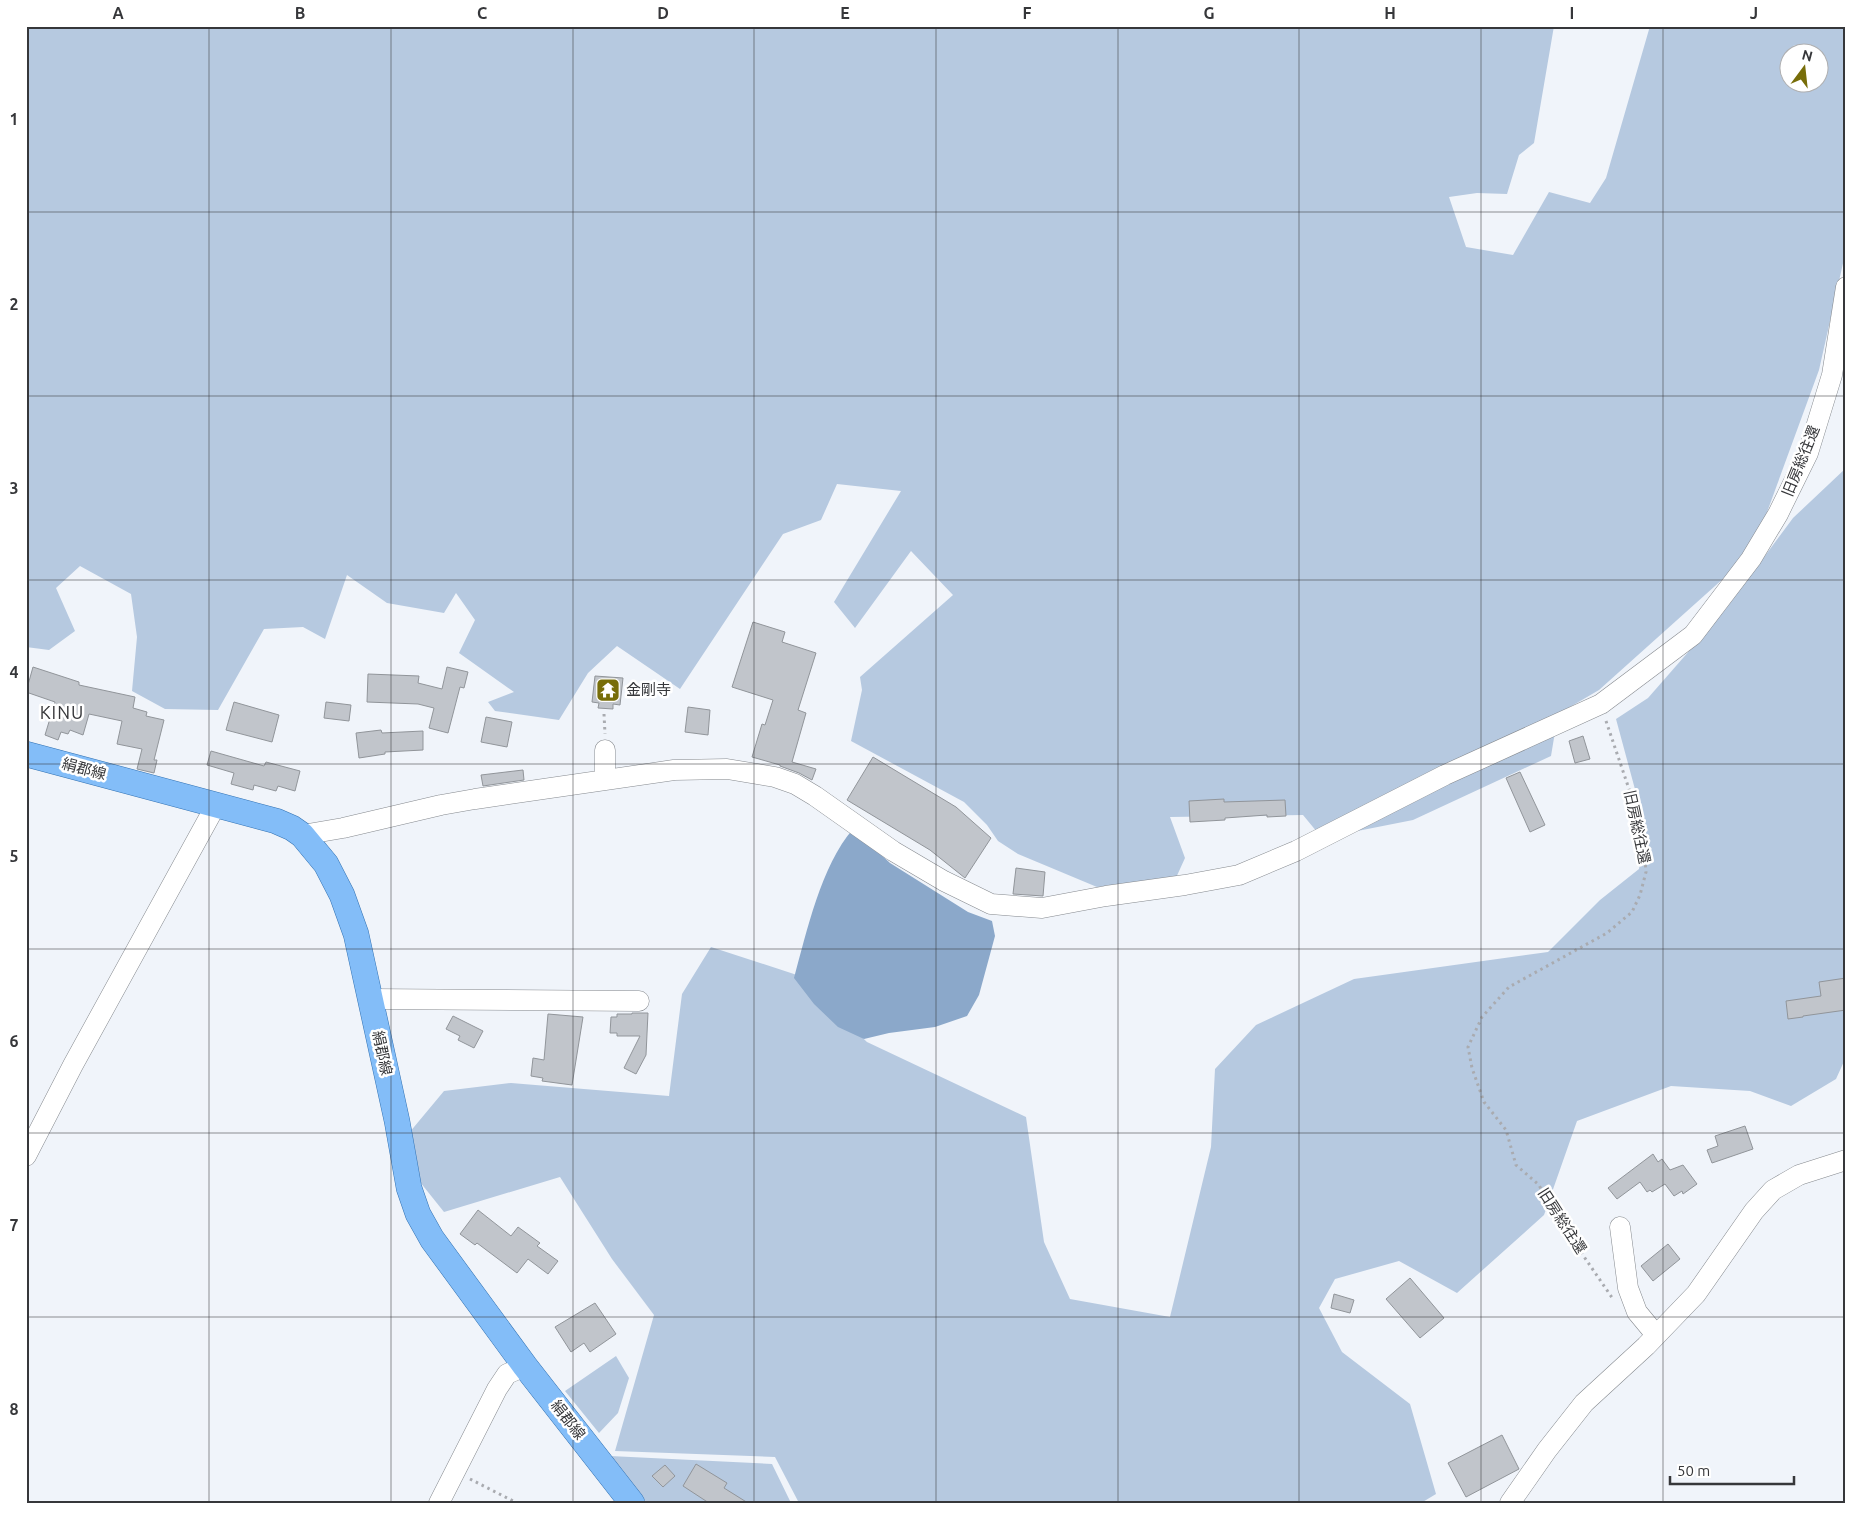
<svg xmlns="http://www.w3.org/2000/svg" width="1872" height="1529" viewBox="0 0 1872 1529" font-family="Ubuntu,'Noto Sans JP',sans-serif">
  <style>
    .green { fill: #b6c9e0; fill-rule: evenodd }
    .water { fill: #8ba8ca }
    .building { fill: #c1c5cb; stroke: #91959a }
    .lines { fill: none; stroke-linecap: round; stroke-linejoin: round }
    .minor-casing { stroke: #85898e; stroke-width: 21 }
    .major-casing { stroke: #3372b2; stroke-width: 26 }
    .path { stroke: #a9abb0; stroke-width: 3; stroke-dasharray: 2.5 4; stroke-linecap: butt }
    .minor { stroke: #fff; stroke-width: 20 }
    .major { stroke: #83bdf8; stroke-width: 25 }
    .grid { fill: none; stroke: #36373a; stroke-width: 1; stroke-opacity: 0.55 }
    .labels { text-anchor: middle; stroke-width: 5; stroke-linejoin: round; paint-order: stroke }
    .street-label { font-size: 15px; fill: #36373a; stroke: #fff }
    .poi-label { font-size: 15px; fill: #36373a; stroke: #fff; text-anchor: start }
    .quarter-label { font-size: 18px; letter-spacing: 1px; fill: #36373a; stroke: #fff }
    .neatline { fill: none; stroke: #36373a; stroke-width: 2 }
    .grid-label { font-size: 16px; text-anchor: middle; font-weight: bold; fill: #36373a }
  </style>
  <rect width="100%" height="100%" fill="#f0f4fa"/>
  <path class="green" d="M26 26H1554L1534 143 1519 155 1507 194 1477 193 1449 197 1466 247 1513 255 1549 192 1590 203 1606 178 1650 26H1846V250L1819 370 1755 545 1744 560 1599 690 1558 714 1551 756 1413 820 1322 838 1303 815 1170 817 1185 858 1175 880 1097 887 1018 854 998 841 987 825 964 802 851 741 862 690 860 677 953 595 911 551 855 628 834 602 901 491 837 484 821 520 783 534 680 689 617 646 588 673 559 720 495 711 488 702 514 692 459 653 475 620 456 593 444 613 387 603 347 575 325 639 303 627 264 629 218 710 165 709 132 691 137 637 131 594 80 566 56 588 75 631 49 650 26 647ZM1790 52H1820V82H1790Z
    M1846 468V1057L1836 1079 1791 1106 1750 1091 1671 1086 1577 1121 1544 1215 1457 1293 1399 1261 1335 1279 1319 1308 1342 1352 1410 1404 1436 1494 1421 1503H799L775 1457 615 1451 654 1315 612 1259 560 1177 444 1212 420 1182 409 1133 444 1091 511 1083 669 1096 682 994 711 947 797 975 867 1042 1026 1117 1044 1242 1070 1299 1170 1317 1211 1147 1215 1069 1256 1025 1354 979 1548 952 1600 900 1639 869 1646 830 1616 719 1648 698 1725 610 1793 518Z
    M616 1356 629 1378 618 1413 599 1433 565 1391Z
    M610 1456 772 1464 791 1503H647Z"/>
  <path class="water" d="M853 829 890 863 968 912 992 921 995 936 979 995 967 1016 935 1027 889 1033 864 1039 838 1027 814 1004 794 978C807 931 821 866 853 829Z"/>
  <path class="building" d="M753 622 785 632 782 642 816 653 798 710 806 713 792 762 816 769 812 780 799 773 780 766V765L752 757 762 724 765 725 773 700 732 687Z
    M33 667 79 682V685L135 697 133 708 147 712 146 716 164 720 154 760H157L154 773 137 769 142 749 117 744 122 721 89 714 83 735 70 730 68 734 61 732 58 740 45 735 55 702 26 692Z
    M447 667 468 672 464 688 460 687 448 733 429 728 434 708 418 704 367 702 368 674 419 676 418 683 442 689Z
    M595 676 623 678 620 705 613 704V709L598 708 599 703 592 702Z
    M234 702 279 715 272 742 226 730Z
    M326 702 351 705 349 721 324 718Z
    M688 707 710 710 708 735 685 732Z
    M486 717 512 722 507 747 481 742Z
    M381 730 382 733 423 731V750L385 752V754L359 758 356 733Z
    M1583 736 1590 759 1575 763 1569 741Z
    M211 751 264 766 266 762 300 771 295 791 278 786 276 791 254 785 253 790 231 784 234 773 207 765Z
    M873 757 956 807 991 838 965 878 930 850 847 800Z
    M523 770 524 780 483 786 481 775Z
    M1520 772 1545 825 1530 832 1506 778Z
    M1224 799V802L1285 800 1286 816 1267 817V815L1225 818V820L1190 822 1189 801Z
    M1016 868 1045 872 1043 896 1013 894Z
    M1846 978V1010L1803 1016V1017L1788 1019 1786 1001 1821 996 1819 982Z
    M632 1013H648L646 1055 636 1074 624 1068 640 1036H617V1033H610L611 1017H617V1014H632Z
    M548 1014 583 1017 572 1085 542 1081 543 1078 531 1076 533 1058 544 1060Z
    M453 1016 483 1031 474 1048 458 1040 460 1036 446 1029Z
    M1745 1126 1753 1149 1712 1163 1707 1150 1718 1146 1715 1136Z
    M1653 1154 1658 1162 1662 1159 1670 1170 1683 1165 1697 1184 1683 1194 1682 1191 1674 1196 1665 1184 1652 1192 1650 1190 1647 1192 1640 1182 1617 1199 1608 1188Z
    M478 1210 511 1236 518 1227 540 1243 537 1246 558 1261 548 1274 528 1259 517 1273 477 1243 475 1245 460 1234Z
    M1668 1244 1680 1259 1653 1281 1641 1266Z
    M1410 1278 1444 1318 1420 1338 1386 1299Z
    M1334 1294 1354 1300 1350 1313 1331 1308Z
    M595 1303 616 1334 590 1352 584 1343 571 1352 555 1327Z
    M1502 1435 1519 1469 1466 1497 1448 1463Z
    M696 1464 727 1483 724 1488 748 1503H709L683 1486Z
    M665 1465 675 1476 663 1487 652 1476Z"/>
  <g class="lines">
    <g class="minor-casing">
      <path id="minor" d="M605 780V750
        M302 835 343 828 441 805 475 799 674 770 727 769 775 777 795 784 815 796 893 851 944 881 991 904 1042 908 1106 896 1185 885 1239 875 1296 851 1445 775 1601 704 1693 635 1751 559 1778 514 1808 453 1832 375 1846 287
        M370 999 639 1001
        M26 1156 73 1065 216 805
        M1620 1227 1628 1288 1637 1312 1656 1335
        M439 1503 497 1389 507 1374 525 1366
        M1510 1503 1547 1450 1584 1403 1646 1346 1696 1294 1754 1211 1773 1190 1799 1175 1846 1160"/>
    </g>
    <g class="major-casing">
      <path id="major" d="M26 754 276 821 292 828 302 835 326 864 342 895 356 934 397 1121 409 1188 418 1214 432 1239 525 1366 632 1503"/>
    </g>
    <path class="path" d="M604 714 605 734
      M1606 721 1629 789 1644 849 1646 872 1640 895 1632 912 1607 933 1509 987 1482 1017 1468 1047 1472 1068 1484 1102 1506 1130 1516 1165 1539 1185 1550 1207 1613 1299
      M470 1479 517 1503"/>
    <use href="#minor" class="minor"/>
    <use href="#major" class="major"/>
  </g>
  <path class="grid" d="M209 26V1503M391 26V1503M573 26V1503M754 26V1503M936 26V1503M1118 26V1503M1299 26V1503M1481 26V1503M1663 26V1503M26 212H1846M26 396H1846M26 580H1846M26 764H1846M26 949H1846M26 1133H1846M26 1317H1846"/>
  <defs>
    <g id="temple-square" transform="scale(1.25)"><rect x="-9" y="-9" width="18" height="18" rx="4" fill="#776d09" stroke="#fff"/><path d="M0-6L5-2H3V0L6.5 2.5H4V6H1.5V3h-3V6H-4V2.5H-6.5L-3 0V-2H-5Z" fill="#fff"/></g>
  </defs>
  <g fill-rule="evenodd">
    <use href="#temple-square" x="608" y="690"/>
  </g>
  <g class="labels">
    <g class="street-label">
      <text transform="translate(1801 461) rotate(-68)" y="5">旧房総往還</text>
      <text transform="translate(84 769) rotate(15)" y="5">絹郡線</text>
      <text transform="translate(1637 827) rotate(78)" y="5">旧房総往還</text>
      <text transform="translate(382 1053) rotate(78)" y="5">絹郡線</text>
      <text transform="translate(1562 1221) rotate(57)" y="5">旧房総往還</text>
      <text transform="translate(568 1420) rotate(52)" y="5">絹郡線</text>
    </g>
    <g class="poi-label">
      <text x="626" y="695">金剛寺</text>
    </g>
    <g class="quarter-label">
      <text x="62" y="719">KINU</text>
    </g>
  </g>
  <rect width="1872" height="1529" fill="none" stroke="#ffffff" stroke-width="55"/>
  <g transform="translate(1804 68) rotate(15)"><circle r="24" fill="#ffffff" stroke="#afafb0"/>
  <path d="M0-4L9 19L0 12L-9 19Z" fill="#776d09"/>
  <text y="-8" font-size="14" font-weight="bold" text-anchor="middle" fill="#36373a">N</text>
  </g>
  <path d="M1670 1476v8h124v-8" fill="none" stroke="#36373a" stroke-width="2.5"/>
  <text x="1677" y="1476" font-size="15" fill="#36373a" stroke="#ffffff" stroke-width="4" paint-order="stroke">50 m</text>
  <rect x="28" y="28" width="1816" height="1474" class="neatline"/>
  <g class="grid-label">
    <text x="118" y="19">A</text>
    <text x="300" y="19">B</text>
    <text x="482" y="19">C</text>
    <text x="663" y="19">D</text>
    <text x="845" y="19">E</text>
    <text x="1027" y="19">F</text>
    <text x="1209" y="19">G</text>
    <text x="1390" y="19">H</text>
    <text x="1572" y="19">I</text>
    <text x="1754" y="19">J</text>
    <text x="14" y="125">1</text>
    <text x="14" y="310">2</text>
    <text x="14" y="494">3</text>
    <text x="14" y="678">4</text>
    <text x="14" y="862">5</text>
    <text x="14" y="1047">6</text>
    <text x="14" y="1231">7</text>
    <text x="14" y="1415">8</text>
  </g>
</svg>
